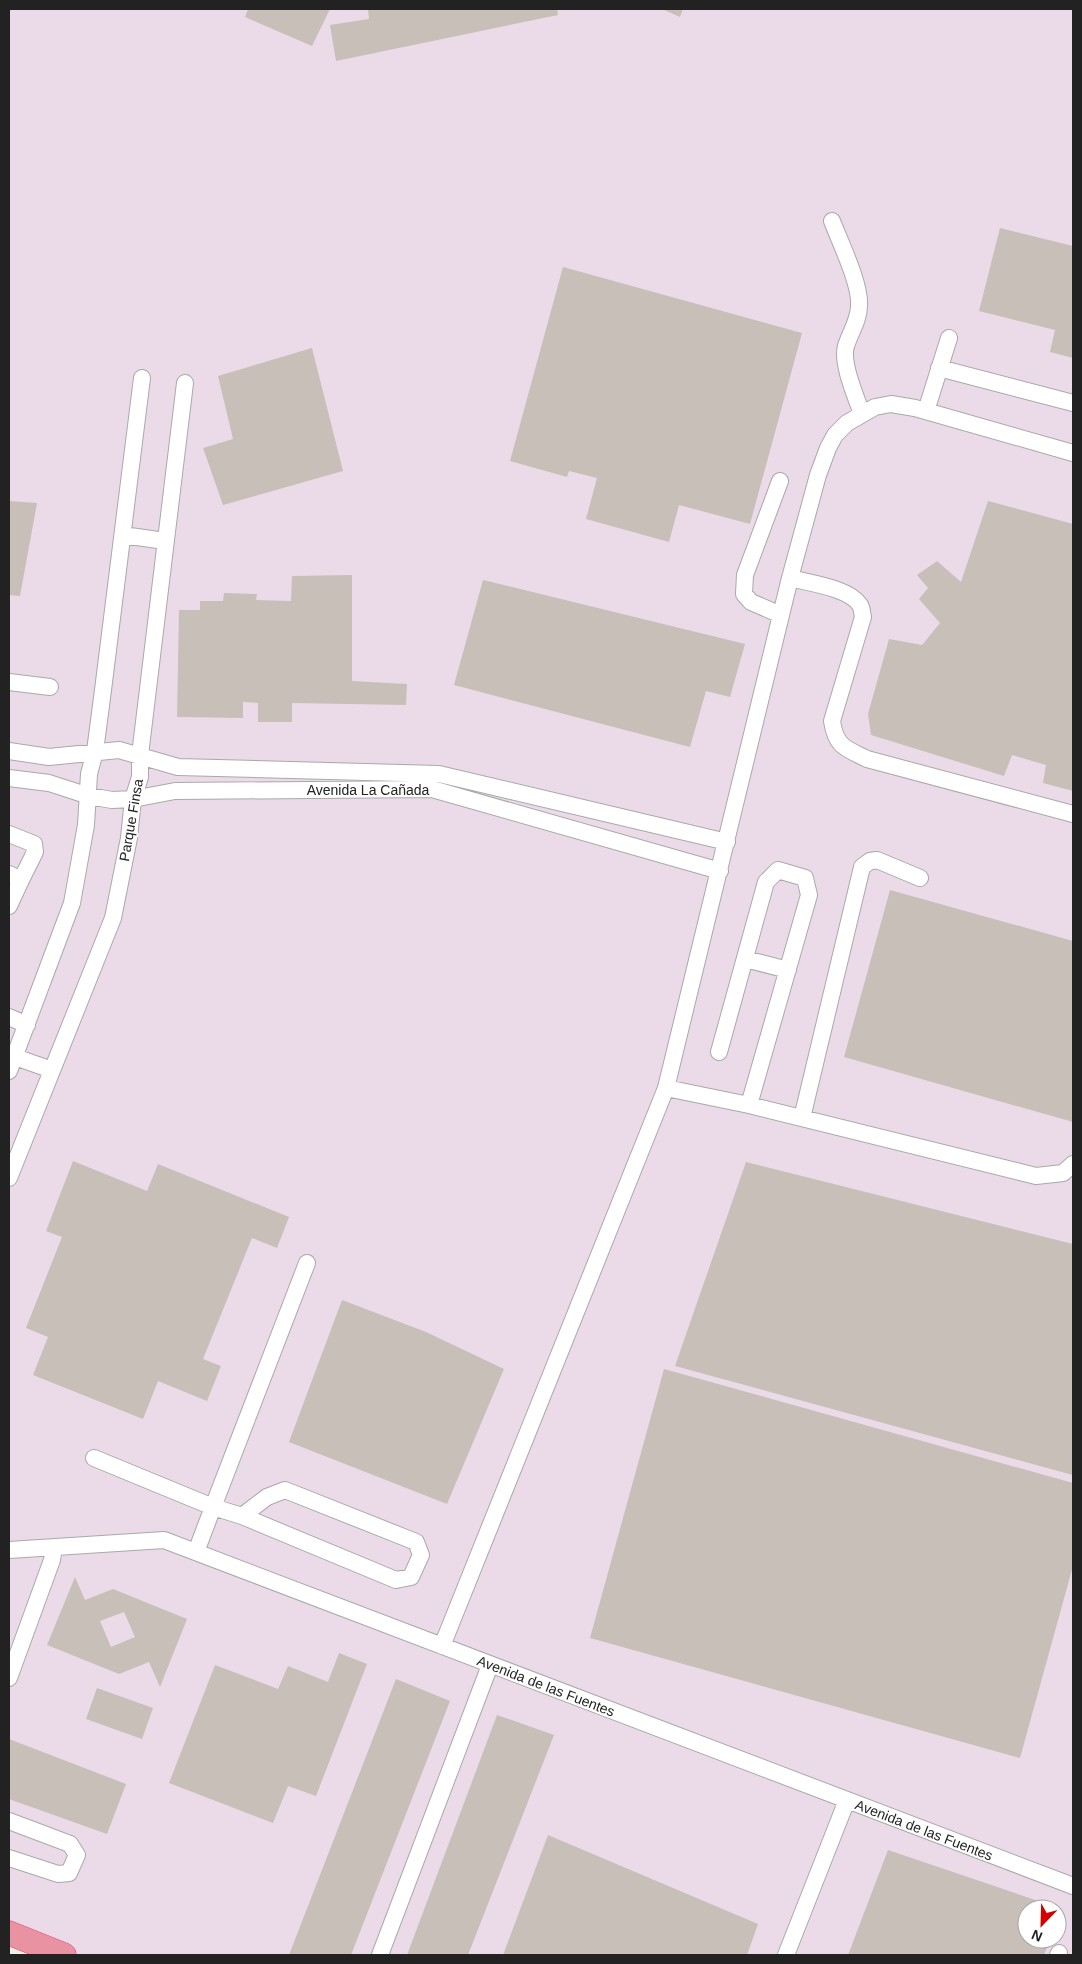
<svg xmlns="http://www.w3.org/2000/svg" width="1082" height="1964" viewBox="0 0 1082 1964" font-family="Helvetica,sans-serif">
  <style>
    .industrial { fill: #ebdbe8; fill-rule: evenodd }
    .building { fill: #c7bfb8; fill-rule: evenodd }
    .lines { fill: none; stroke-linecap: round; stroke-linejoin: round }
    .minor-casing { stroke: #a9a9a9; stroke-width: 18 }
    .highway-casing { stroke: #dc2a67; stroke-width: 25 }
    .minor { stroke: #fff; stroke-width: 16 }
    .highway { stroke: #e892a2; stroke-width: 24 }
    .labels { text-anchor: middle; stroke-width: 4; stroke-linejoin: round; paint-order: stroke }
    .street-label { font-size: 14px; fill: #222; stroke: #fff }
  </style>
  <rect width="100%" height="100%" fill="#f2efe9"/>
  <path class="industrial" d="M9 9H1073V1955H64L9 1933ZM1027 1909H1057V1939H1027Z"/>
  <path class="building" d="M248 9H330L312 46 245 17Z
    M368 9H557L558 15 336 61 330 25 369 19Z
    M662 9H683L680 17Z
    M1000 228 1073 246V358L1050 352 1055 330 979 311Z
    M563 267 802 333 750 524 679 505 669 542 586 519 597 478 569 471 567 477 510 461Z
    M312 348 343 471 223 505 203 448 233 439 218 376Z
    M9 501 37 503 20 596 9 595Z
    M988 501 1073 524V791L1043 783 1046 765 1012 755 1004 776 871 735 868 714 889 639 922 645 940 623 919 599 928 588 917 575 937 561 961 582Z
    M352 575V681L407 684 406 705 292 703V722H258V703L243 702V718L177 717 179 610H200V601H223L224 593 257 594 256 600 291 601 292 576Z
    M483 580 745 644 730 697 706 691 690 747 454 685Z
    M890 890 1073 941V1122L844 1057Z
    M73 1161 147 1191 158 1164 289 1217 277 1248 252 1238 203 1359 221 1366 207 1401 158 1381 143 1419 33 1375 48 1337 26 1328 62 1237 46 1231Z
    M746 1162 1073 1244V1475L675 1366Z
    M342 1300 426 1332 504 1369 447 1504 289 1442Z
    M664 1369 1073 1483V1566L1020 1758 590 1638Z
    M75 1577 85 1600 113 1589 187 1619 160 1687 149 1662 119 1674 47 1645ZM124 1612 135 1637 111 1647 100 1621Z
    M339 1653 367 1664 316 1796 288 1786 273 1823 169 1783 215 1665 278 1689 288 1666 328 1682Z
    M396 1679 450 1701 351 1955H289Z
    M97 1688 153 1708 142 1739 86 1719Z
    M497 1715 554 1735 468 1955H407Z
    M9 1739 126 1784 107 1834 9 1799Z
    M548 1835 758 1924 747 1955H503Z
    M888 1850 1062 1909 1057 1922V1909H1027V1939H1051L1044 1955H848Z"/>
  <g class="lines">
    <g class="minor-casing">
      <path id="minor" d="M832 221C840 242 861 285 859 306 859 320 850 333 846 346 841 363 856 397 862 414
        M939 368 1073 403
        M926 411 949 338
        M780 481 745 575 744 594 751 602 781 615
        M123 535 165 541
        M790 578C809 583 849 588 860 605 862 608 862 613 863 617L832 721C836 747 845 748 867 759L1073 814
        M9 682 50 687
        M9 751 49 757 119 750 178 767 439 774 727 842
        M9 778 49 783 89 796 112 800 133 799 175 791 432 789 720 871
        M9 834 34 844 35 852 21 880
        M9 874 21 880 9 906
        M745 959 788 970
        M9 1017 27 1025
        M719 1052 766 882 778 870 805 878 809 895 749 1105
        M15 1057 52 1070
        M9 1071 72 903 86 825 89 774 95 751 102 698 142 378
        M666 1088 749 1105 1036 1176 1063 1173 1073 1164
        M802 1118 862 867 870 861 877 860 920 878
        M9 1178 113 918 129 838 133 799 140 777V755L185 383
        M94 1458 213 1507 307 1263
        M9 1550 164 1540 1073 1886
        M196 1552 213 1507 242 1516 396 1580 411 1577 421 1555 416 1542 285 1490 267 1497 242 1516
        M442 1646 666 1088 790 578 818 475 828 448 835 435 847 423 875 407 891 404 915 408 1073 453
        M9 1678 52 1560 54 1547
        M9 1821 70 1844 77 1855 69 1873 58 1874 9 1858
        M380 1955 490 1665
        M786 1955 847 1800
        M1058 1955 1059 1953"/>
    </g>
    <g class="highway-casing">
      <path id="highway" d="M9 1933 64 1955"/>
    </g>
    <use href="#minor" class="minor"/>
    <use href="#highway" class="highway"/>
  </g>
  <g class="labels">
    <g class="street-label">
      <text x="368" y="795">Avenida La Cañada</text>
      <text transform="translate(131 820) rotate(-80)" y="5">Parque Finsa</text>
      <text transform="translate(546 1686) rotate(21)" y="5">Avenida de las Fuentes</text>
      <text transform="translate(924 1830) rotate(21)" y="5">Avenida de las Fuentes</text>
    </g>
  </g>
  <rect width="1082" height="1964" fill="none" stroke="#222222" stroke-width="20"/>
  <g transform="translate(1042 1924) rotate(203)"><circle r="24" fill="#ffffff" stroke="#a7a7a7"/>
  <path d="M0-4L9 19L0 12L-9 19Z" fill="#d40000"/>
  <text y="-8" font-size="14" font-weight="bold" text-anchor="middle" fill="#222222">N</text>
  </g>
</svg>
